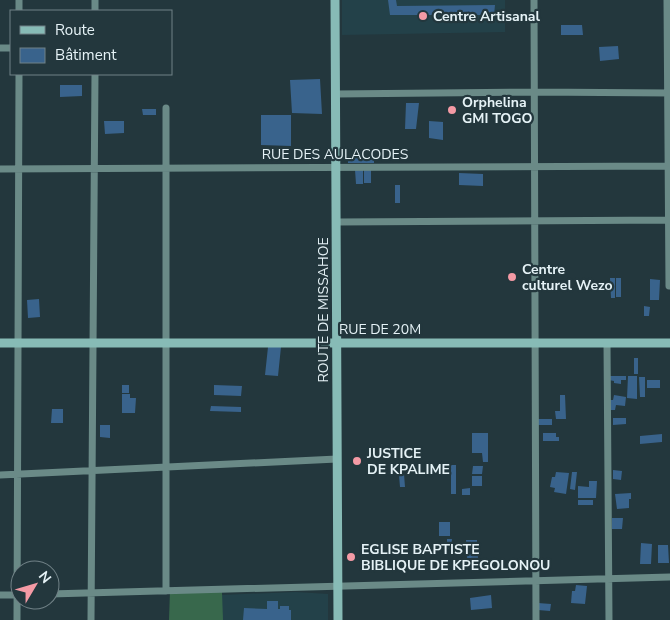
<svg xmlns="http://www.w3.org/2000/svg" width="670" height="620" viewBox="0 0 670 620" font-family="'Nunito Sans',sans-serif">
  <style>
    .built { fill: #234149 }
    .green { fill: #38684c }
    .building { fill: #39638c }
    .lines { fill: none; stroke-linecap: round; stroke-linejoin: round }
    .street { stroke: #6a8a87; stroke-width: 7 }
    .secondary { stroke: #87bbb6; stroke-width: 9 }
    .poi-dot { fill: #f49aa5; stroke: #23373d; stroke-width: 2 }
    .labels { text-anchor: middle; stroke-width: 4.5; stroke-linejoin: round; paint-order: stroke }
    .poi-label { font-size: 14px; font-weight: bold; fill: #e5f2f6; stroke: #23373d; text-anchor: start }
    .street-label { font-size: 14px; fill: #e5f2f6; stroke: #23373d }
  </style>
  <rect width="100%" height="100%" fill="#23373d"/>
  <path class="built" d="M342 0H505V32L342 35Z
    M296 592 328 594V620H170V597Z"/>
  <path class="green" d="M170 591 222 592 223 620H169Z"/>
  <path class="building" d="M388 0H396L397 6 495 5 494 15H390Z
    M561 25H582L583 35H561Z
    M618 46 619 59 600 61 599 47Z
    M320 79 322 114 292 113 290 80Z
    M60 85H82V96L60 97Z
    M406 103H419L416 129H405Z
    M142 109H156V115H143Z
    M261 115H291V146L261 145Z
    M104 121H124V133L105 134Z
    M429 121 443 122V140L429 138Z
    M348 158H374V163H348Z
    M363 169V184H356L355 170Z
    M364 169H371V183H364Z
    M459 173 483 174V186L459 185Z
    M395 185H400V203H395Z
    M610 278H615V298H611Z
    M616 278H621V297H616Z
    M650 279 660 280 659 300H650Z
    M39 299 40 317 28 318 27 300Z
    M644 306 650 307 649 316H644Z
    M268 347H281L278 376 265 375Z
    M634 358H638V374H634Z
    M609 376H626V380H621V384L614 383V381L609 380Z
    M628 376H637V399L627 398Z
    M639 377H645V397H640Z
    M647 380H660V388H647Z
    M122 385H129V393H122Z
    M214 385 242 386 241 396 214 395Z
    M122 394H130V398H136L135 413H122Z
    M560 395H565L566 419H556L555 411H560Z
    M614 395 626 397 625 406 616 405 615 410H609L610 400H613Z
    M211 406 241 407V412L210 411Z
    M52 409H63V423H51Z
    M613 418H626V424L613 425Z
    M537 419H552V425H537Z
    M100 425H110V438L100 437Z
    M472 433H488V462H483L482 453H472Z
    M543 433H556V437H559V441H543Z
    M662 434V442L640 444V436Z
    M451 465H456V494H451Z
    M473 466H483L482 474H472Z
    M613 470 622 471 621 480 613 479Z
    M556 472 569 473 566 494 554 492 555 488 550 487 552 477H555Z
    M572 472H577L575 490 570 489Z
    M404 474 405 487H400L399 475Z
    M472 476H482V486H472Z
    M589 481H597L596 498H578V486L589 487Z
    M470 488V495H462V489Z
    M631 493V499H629V508L617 509 615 494Z
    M578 500H593V505H578Z
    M612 518H623L622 529H612Z
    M439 522H450V536H439Z
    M447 539H452L451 549H447Z
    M466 540H477L478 558H467Z
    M641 543 652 544 651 564H640Z
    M658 545H668L669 563H658Z
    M576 585 587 586 585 604 571 603 572 591H575Z
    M491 595 492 608 471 610 470 598Z
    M267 601H278V609H280V606H289V610H291V620H243L244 608 267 609Z
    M538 603 551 604 550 611 538 610Z"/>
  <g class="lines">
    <path class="street" d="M534 0 536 620
      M667 0 669 286
      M19 11V0
      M95 11V0
      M0 48H11
      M336 94 534 92 670 93
      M166 108V591
      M0 169 670 166
      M337 222 670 220
      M607 343 609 620
      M0 475 337 459
      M50 594 670 577
      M0 595H20
      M17 620 19 74
      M91 620 95 74"/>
    <path class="secondary" d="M335 0 338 620
      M0 343H670"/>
  </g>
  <g class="poi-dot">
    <circle cx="423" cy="16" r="5"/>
    <circle cx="452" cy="110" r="5"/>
    <circle cx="512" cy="277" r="5"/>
    <circle cx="357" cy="461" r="5"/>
    <circle cx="351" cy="557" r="5"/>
  </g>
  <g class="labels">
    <g class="poi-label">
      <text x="433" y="21">Centre Artisanal</text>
      <text x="462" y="107">Orphelina<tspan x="462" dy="16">GMI TOGO</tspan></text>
      <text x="522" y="274">Centre<tspan x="522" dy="16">culturel Wezo</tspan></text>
      <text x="367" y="458">JUSTICE<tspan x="367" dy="16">DE KPALIME</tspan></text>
      <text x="361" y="554">EGLISE BAPTISTE<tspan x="361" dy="16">BIBLIQUE DE KPEGOLONOU</tspan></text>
    </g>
    <g class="street-label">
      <text x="335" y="159">RUE DES AULACODES</text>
      <text transform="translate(323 310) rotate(-90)" y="5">ROUTE DE MISSAHOE</text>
      <text x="380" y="334">RUE DE 20M</text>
    </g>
  </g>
  <rect x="10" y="10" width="162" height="65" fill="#23373d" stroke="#718287"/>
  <rect x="20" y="26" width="25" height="8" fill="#87bbb6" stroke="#718287"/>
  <text x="55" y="35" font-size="15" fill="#e5f2f6">Route</text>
  <rect x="20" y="48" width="25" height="15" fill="#39638c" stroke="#718287"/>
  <text x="55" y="60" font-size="15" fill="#e5f2f6">Bâtiment</text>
  <g transform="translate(35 585) rotate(52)"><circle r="24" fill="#23373d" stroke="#718287"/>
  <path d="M0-4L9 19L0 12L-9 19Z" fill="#f49aa5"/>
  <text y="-8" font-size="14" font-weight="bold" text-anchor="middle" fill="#e5f2f6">N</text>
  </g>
</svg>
